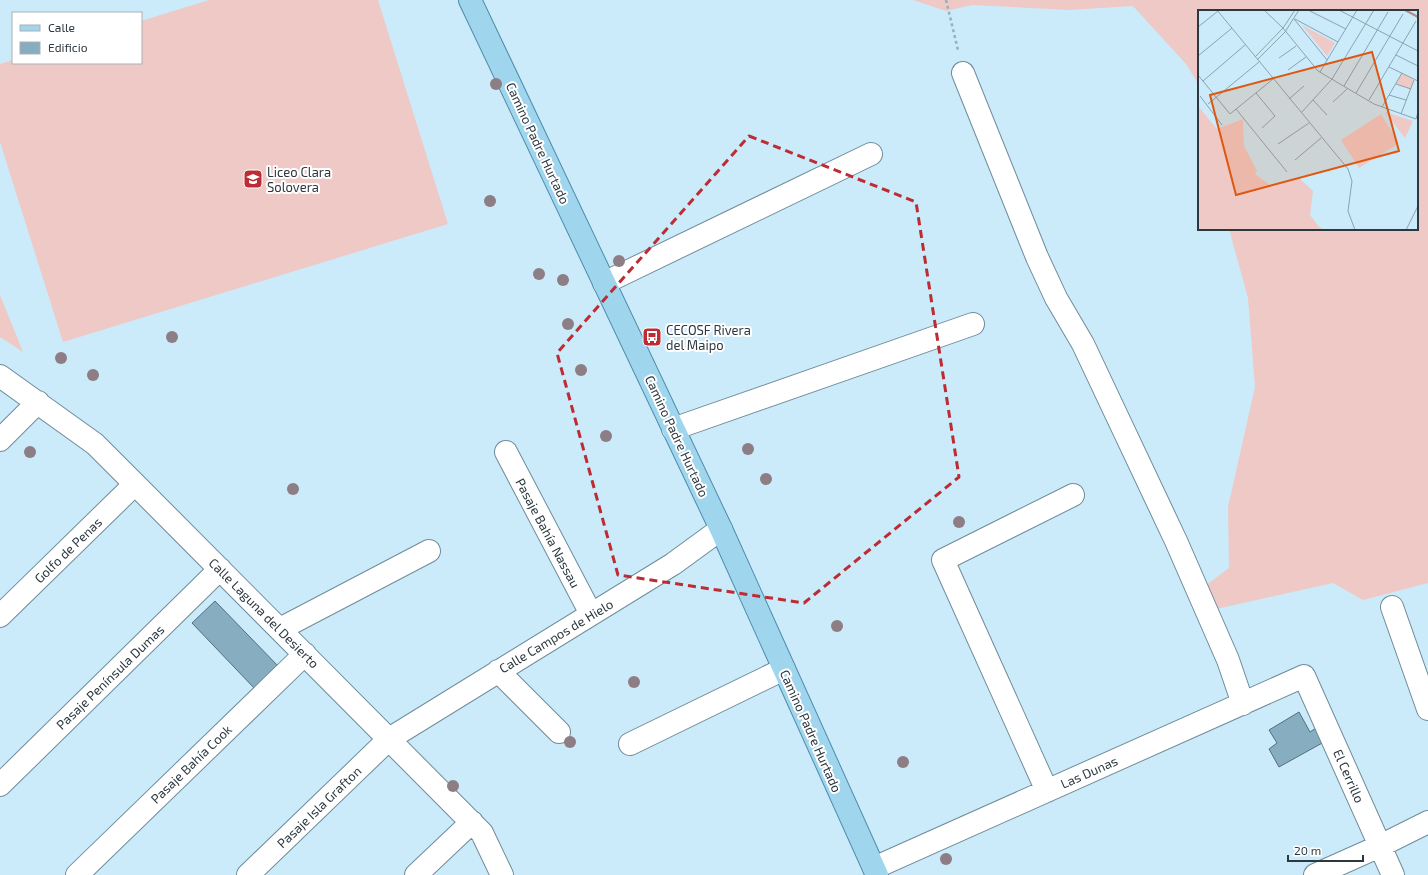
<svg xmlns="http://www.w3.org/2000/svg" width="1428" height="875" viewBox="0 0 1428 875" font-family="'Exo 2',sans-serif">
  <style>
    .grass { fill: #efc9c5 }
    .building { fill: #87adc1; stroke: #536f7c }
    .lines { fill: none; stroke-linecap: round; stroke-linejoin: round }
    .minor-casing { stroke: #6f8c9a; stroke-width: 24 }
    .primary-casing { stroke: #4e8ca9; stroke-width: 24 }
    .path { stroke: #97b0bd; stroke-width: 2.5; stroke-dasharray: 3 3; stroke-linecap: butt }
    .minor { stroke: #fff; stroke-width: 22 }
    .primary { stroke: #a0d5ee; stroke-width: 22 }
    .tree { fill: #8d7d84 }
    .marked { fill: none; stroke: #bc2c32; stroke-width: 3; stroke-dasharray: 8 5; stroke-linejoin: round }
    .labels { text-anchor: middle; stroke-width: 4; stroke-linejoin: round; paint-order: stroke }
    .street-label { font-size: 13px; fill: #2c383f; stroke: #fff }
    .poi-label { font-size: 13px; fill: #2c383f; stroke: #fff; text-anchor: start }
    .inset-river { fill: none; stroke: #b38b87; stroke-width: 2 }
    .inset-road { fill: none; stroke: #8ba3af; stroke-width: 1 }
    .view { fill: #df570f; fill-opacity: 0.15; stroke: #df570f; stroke-width: 2 }
    .inset-edge { fill: none; stroke: #2c383f; stroke-width: 2 }
  </style>
  <rect width="100%" height="100%" fill="#cbeafa"/>
  <path class="grass" d="M209 0H378L448 224 63 342 0 142V64L13 60V63H141V21Z
    M913 0H1428V583L1363 600 1333 583 1207 611 1205 586 1229 568 1228 507 1255 387 1248 298 1229 229H1417V11H1199V85L1186 64 1133 6 1069 10 972 5 946 11Z
    M0 295 23 352 0 337Z"/>
  <path class="building" d="M215 601 279 667 256 690 192 623Z
    M1299 712 1310 732 1316 728 1324 742 1279 767 1269 749 1277 743 1269 730Z"/>
  <g class="lines">
    <g class="minor-casing">
      <path id="minor" d="M963 73 1037 257 1056 298 1083 344 1176 541 1228 660 1243 704
        M604 283 871 154
        M0 376 95 444 135 484 482 833 502 875
        M673 429 973 324
        M0 440 38 402
        M506 452 591 614
        M1392 607 1428 709
        M0 616 135 484
        M280 629 429 551
        M498 671 559 732
        M630 744 784 669
        M0 785 220 569
        M1047 791 943 560 1073 495
        M874 868 1304 676 1393 875
        M77 875 305 654
        M248 875 389 739 673 564 721 529
        M416 875 472 822
        M1315 875 1380 846 1428 822"/>
    </g>
    <g class="primary-casing">
      <path id="primary" d="M470 0 721 529 877 875"/>
    </g>
    <path class="path" d="M946 0 958 50"/>
    <use href="#minor" class="minor"/>
    <use href="#primary" class="primary"/>
  </g>
  <g class="tree">
    <circle cx="496" cy="84" r="6"/>
    <circle cx="490" cy="201" r="6"/>
    <circle cx="619" cy="261" r="6"/>
    <circle cx="539" cy="274" r="6"/>
    <circle cx="563" cy="280" r="6"/>
    <circle cx="568" cy="324" r="6"/>
    <circle cx="172" cy="337" r="6"/>
    <circle cx="61" cy="358" r="6"/>
    <circle cx="581" cy="370" r="6"/>
    <circle cx="93" cy="375" r="6"/>
    <circle cx="606" cy="436" r="6"/>
    <circle cx="748" cy="449" r="6"/>
    <circle cx="30" cy="452" r="6"/>
    <circle cx="766" cy="479" r="6"/>
    <circle cx="293" cy="489" r="6"/>
    <circle cx="959" cy="522" r="6"/>
    <circle cx="837" cy="626" r="6"/>
    <circle cx="634" cy="682" r="6"/>
    <circle cx="570" cy="742" r="6"/>
    <circle cx="903" cy="762" r="6"/>
    <circle cx="453" cy="786" r="6"/>
    <circle cx="946" cy="859" r="6"/>
  </g>
  <path class="marked" d="M749 136 916 202 959 477 804 603 618 575 557 353Z"/>
  <defs>
    <g id="school-square" transform="scale(1)"><rect x="-9" y="-9" width="18" height="18" rx="4" fill="#bc2c32" stroke="#fff"/><path d="M0-5L7-2L0 1L-7-2ZM-4 1L0 2.5L4 1V4Q0 6-4 4Z" fill="#fff"/></g>
    <g id="bus-square" transform="scale(1)"><rect x="-9" y="-9" width="18" height="18" rx="4" fill="#bc2c32" stroke="#fff"/><path d="M-5-6H5V4H4V6H2V4H-2V6H-4V4H-5ZM-3.5-4V0h7V-4ZM-3.5 1.2v1.5H-2V1.2ZM2 1.2v1.5H3.5V1.2Z" fill="#fff"/></g>
  </defs>
  <g fill-rule="evenodd">
    <use href="#school-square" x="253" y="179"/>
    <use href="#bus-square" x="652" y="337"/>
  </g>
  <g class="labels">
    <g class="street-label">
      <text transform="translate(538 143) rotate(65)" y="5">Camino Padre Hurtado</text>
      <text transform="translate(677 436) rotate(65)" y="5">Camino Padre Hurtado</text>
      <text transform="translate(548 533) rotate(62)" y="5">Pasaje Bahía Nassau</text>
      <text transform="translate(68 550) rotate(-44)" y="5">Golfo de Penas</text>
      <text transform="translate(264 613) rotate(45)" y="5">Calle Laguna del Desierto</text>
      <text transform="translate(556 636) rotate(-31)" y="5">Calle Campos de Hielo</text>
      <text transform="translate(110 677) rotate(-44)" y="5">Pasaje Península Dumas</text>
      <text transform="translate(811 731) rotate(66)" y="5">Camino Padre Hurtado</text>
      <text transform="translate(191 764) rotate(-44)" y="5">Pasaje Bahía Cook</text>
      <text transform="translate(1089 772) rotate(-24)" y="5">Las Dunas</text>
      <text transform="translate(1349 776) rotate(66)" y="5">El Cerrillo</text>
      <text transform="translate(319 807) rotate(-44)" y="5">Pasaje Isla Grafton</text>
    </g>
    <g class="poi-label">
      <text x="267" y="177">Liceo Clara<tspan x="267" dy="15">Solovera</tspan></text>
      <text x="666" y="335">CECOSF Rivera<tspan x="666" dy="15">del Maipo</tspan></text>
    </g>
  </g>
  <g transform="translate(1198 10)">
    <rect width="220" height="220" fill="#cbeafa"/>
    <path d="M204 63 216 70 213 79 198 74ZM0 96 19 119 45 109 46 136 59 161 57 164 72 175 93 169H102L115 181 112 205 121 217 127 220H0ZM187 102 215 111 207 128ZM183 104 201 133 161 158 143 130Z" fill="#efc9c5"/>
    <path d="M104 15 137 33 129 46Z" fill="#efc9c5"/>
    <path class="inset-river" d="M207 0 220 7"/>
    <path class="inset-road" d="M19 0 150 159 154 171 150 201 157 220M66 0 85 18 120 61 176 94 218 109 220 102M110 0 148 19M141 0 220 41M96 9 129 50M97 9 140 32M0 17 20 1M198 45 220 56M0 46 34 18M57 47 85 18 97 0M81 48 98 36M59 50 87 22 101 0M191 57 220 71M90 60 108 47M122 62 159 0M0 65 32 104 75 69M5 71 47 35M198 74 213 79M146 76 190 2M58 83 77 106 64 118M158 83 205 4M191 85 208 90M2 86 24 115M91 89 106 76M115 90 129 105M171 90 218 11M135 92 150 78M10 94 61 52M184 97 204 63M38 99 89 162M103 103 134 69 176 0M203 104 216 70M80 134 111 113M97 150 123 128M208 220 220 196"/>
    <path class="view" d="M174 42 201 141 38 185 12 85Z"/>
    <rect width="220" height="220" class="inset-edge"/>
  </g>
  <rect x="12" y="12" width="130" height="52" fill="#ffffff" stroke="#abafb2"/>
  <rect x="20" y="25" width="20" height="6" fill="#a0d5ee" stroke="#abafb2"/>
  <text x="48" y="32" font-size="12" fill="#2c383f">Calle</text>
  <rect x="20" y="42" width="20" height="12" fill="#87adc1" stroke="#abafb2"/>
  <text x="48" y="52" font-size="12" fill="#2c383f">Edificio</text>
  <path d="M1288 855v6h75v-6" fill="none" stroke="#2c383f" stroke-width="2"/>
  <text x="1294" y="855" font-size="12" fill="#2c383f" stroke="#ffffff" stroke-width="3" paint-order="stroke">20 m</text>
</svg>
